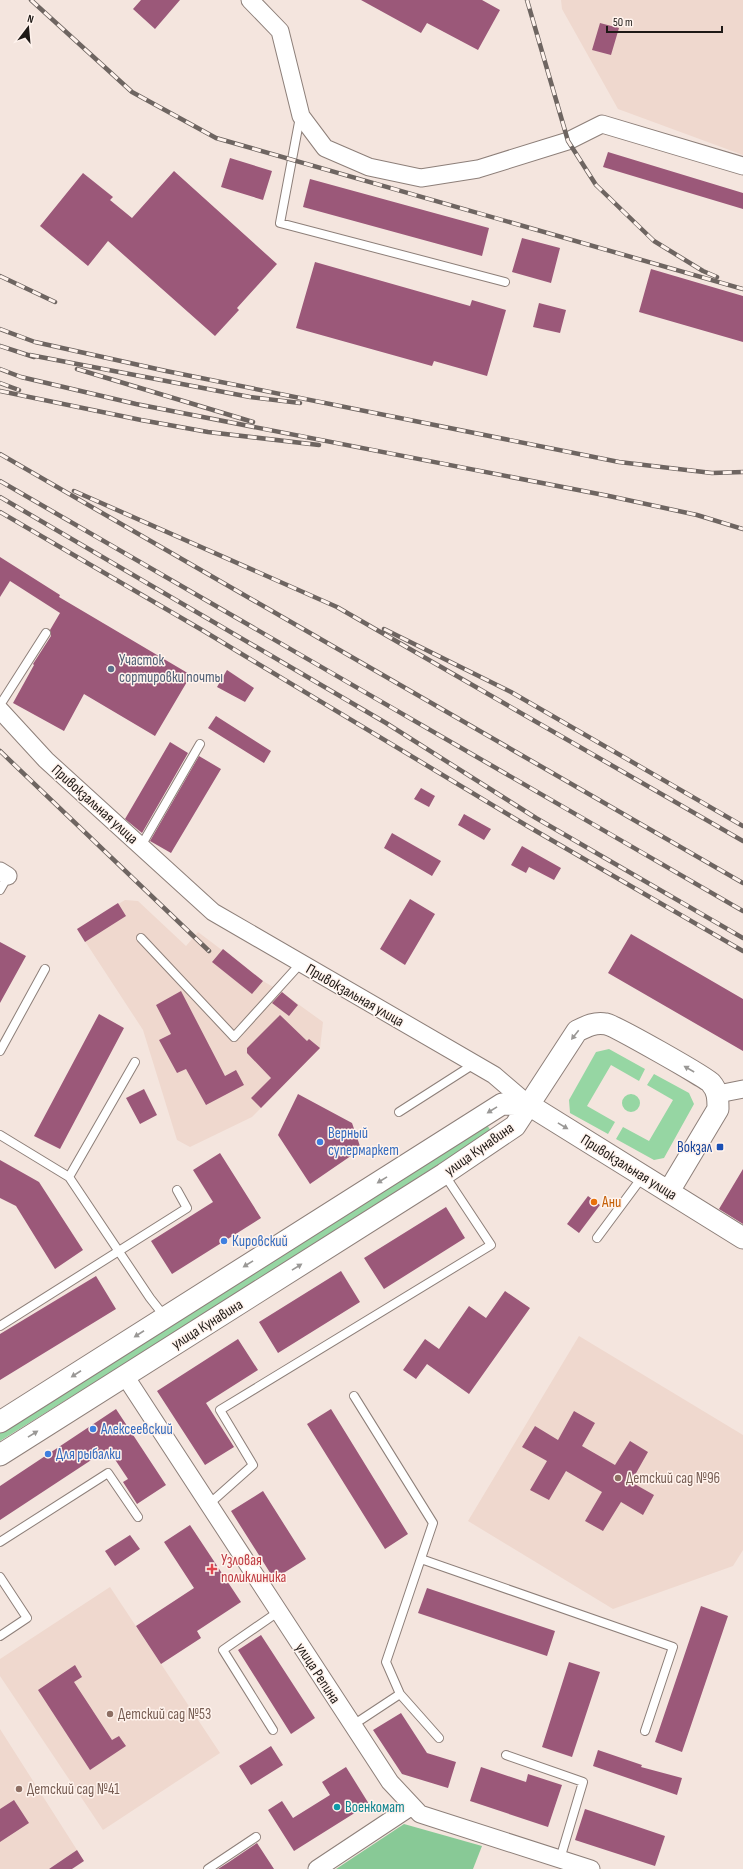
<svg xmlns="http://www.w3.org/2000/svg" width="743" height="1869" viewBox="0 0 743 1869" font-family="'Sofia Sans Condensed',sans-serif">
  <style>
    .built { fill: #efd8ce }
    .green { fill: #96d6a3 }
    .forest { fill: #88c996 }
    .building { fill: #9b5879 }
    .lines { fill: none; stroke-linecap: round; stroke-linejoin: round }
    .service-casing { stroke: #8d7f79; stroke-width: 10 }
    .minor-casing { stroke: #8d7f79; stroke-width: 19 }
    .tertiary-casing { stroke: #8d7f79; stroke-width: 23 }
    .service { stroke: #fff; stroke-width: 8 }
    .minor { stroke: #fff; stroke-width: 17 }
    .tertiary { stroke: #fff; stroke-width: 21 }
    .rail-casing { stroke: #6e6561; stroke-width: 4.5 }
    .rail { stroke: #fff3ed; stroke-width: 3; stroke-dasharray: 9; stroke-linecap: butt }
    .oneway { fill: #9a9896 }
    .service-dot { fill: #5c6f8a; stroke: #fff3ed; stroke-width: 1.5 }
    .shop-dot { fill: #3f7fe0; stroke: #fff3ed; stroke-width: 1.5 }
    .transit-dot { fill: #1a4fb4; stroke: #fff3ed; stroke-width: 1.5 }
    .food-dot { fill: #e8710a; stroke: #fff3ed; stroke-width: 1.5 }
    .education-dot { fill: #8d6e63; stroke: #fff3ed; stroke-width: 1.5 }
    .health-dot { fill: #e0444e; stroke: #fff3ed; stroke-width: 1.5 }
    .culture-dot { fill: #0f9aa8; stroke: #fff3ed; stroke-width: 1.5 }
    .labels { text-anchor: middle; stroke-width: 3; stroke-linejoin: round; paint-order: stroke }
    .service-label { font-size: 15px; fill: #4e5e75; stroke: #fff3ed; text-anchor: start }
    .street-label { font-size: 15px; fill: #1e1916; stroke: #fff3ed }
    .shop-label { font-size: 15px; fill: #366cbe; stroke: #fff3ed; text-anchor: start }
    .transit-label { font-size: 15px; fill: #164399; stroke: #fff3ed; text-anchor: end }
    .food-label { font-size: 15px; fill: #c56008; stroke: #fff3ed; text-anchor: start }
    .education-label { font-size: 15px; fill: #785e54; stroke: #fff3ed; text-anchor: start }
    .health-label { font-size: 15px; fill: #be3a42; stroke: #fff3ed; text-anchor: start }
    .culture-label { font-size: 15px; fill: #0d838f; stroke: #fff3ed; text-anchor: start }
  </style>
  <rect width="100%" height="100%" fill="#f4e5de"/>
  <path class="built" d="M561 0H743V155L618 109 562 9Z
    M125 900 138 901 186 946 198 932 263 981 280 991 323 1022 320 1048 252 1117 190 1147 177 1140 143 1030 77 929Z
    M579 1336 743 1435V1550L733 1566 613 1609 468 1521Z
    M110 1587 220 1753 103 1830 0 1676V1659Z
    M0 1729 77 1850 49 1869H0Z"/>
  <path class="green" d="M609 1049 645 1069 639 1081 611 1065 587 1106 615 1122 608 1134 570 1113 569 1100 596 1052Z
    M654 1074 689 1093 694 1104 664 1158 654 1160 616 1139 623 1127 649 1141 673 1100 647 1085Z
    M622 1103a9 9 0 1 1 18 0a9 9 0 1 1-18 0Z
    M487 1125 491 1131 132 1359 0 1441V1432L101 1368 128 1353Z"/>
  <path class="forest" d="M404 1824 482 1846 473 1869H336Z"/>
  <path class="building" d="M141 0H180L155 29 133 9Z
    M361 0H482L500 10 478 50 427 23 421 33Z
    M600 23 619 28 611 55 592 50Z
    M608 152 743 193V209L603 167Z
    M230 158 272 171 263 200 221 187Z
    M174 171 277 264 237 308 239 310 215 336 108 241 88 266 40 226 83 173 113 197 110 200 132 218Z
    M310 179 489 228 482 256 303 207Z
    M522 238 560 248 551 283 512 272Z
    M315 262 470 306 472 300 506 310 487 376 434 361 432 366 296 328Z
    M651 269 743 296V342L639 312Z
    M539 303 566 310 560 333 533 327Z
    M0 557 60 595 59 597 191 675 155 736 84 694 64 731 13 703 34 665 33 664 51 636 50 630 60 613 10 581 0 597Z
    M227 670 254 688 245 702 217 687Z
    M216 716 271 751 264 763 208 728Z
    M170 742 188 753 142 833 125 819Z
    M199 756 221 769 171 853 150 841Z
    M421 788 435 796 429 807 414 799Z
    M464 814 491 829 484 840 458 825Z
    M392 833 441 861 432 876 384 848Z
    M522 846 561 868 554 880 529 867 526 873 511 865Z
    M410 899 435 914 405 965 380 949Z
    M118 903 126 916 85 942 77 929Z
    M631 934 743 999V1051L608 973Z
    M0 942 26 956 0 1003Z
    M223 949 263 981 252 994 212 962Z
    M181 991 225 1076 236 1070 244 1085 206 1105 186 1069 177 1073 159 1040 171 1034 156 1005Z
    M282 992 298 1005 289 1016 272 1003Z
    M99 1014 124 1028 60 1149 34 1136Z
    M280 1015 307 1041 309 1039 320 1048 261 1108 251 1098 271 1078 247 1053V1048Z
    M144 1089 157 1115 140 1124 126 1098Z
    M298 1094 352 1123 361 1149 310 1184 278 1135Z
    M220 1153 261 1218 172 1274 151 1241 213 1202 193 1170Z
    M0 1160 39 1182 83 1250 55 1269 16 1206 0 1198Z
    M743 1169V1224L719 1209Z
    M588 1196 600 1205 579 1233 567 1224Z
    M446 1207 465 1238 384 1289 364 1258Z
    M341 1271 360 1302 278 1353 259 1322Z
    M96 1276 116 1309 0 1380V1334Z
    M505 1291 530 1308 469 1394 427 1364 416 1379 403 1370 425 1339 439 1349 469 1306 486 1318Z
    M238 1339 258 1370 206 1403 234 1447 205 1465 157 1391Z
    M116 1409 166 1485 137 1504 123 1482 128 1479 108 1449 0 1520V1486Z
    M331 1409 408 1534 385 1549 307 1424Z
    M574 1411 595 1423 582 1446 615 1465 630 1441 648 1452 631 1482 654 1495 643 1515 621 1502 603 1531 585 1521 602 1492 566 1471 549 1500 530 1490 547 1461 522 1447 535 1426 558 1440Z
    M263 1491 306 1559 274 1579 231 1511Z
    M190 1525 241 1602 197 1631 201 1638 161 1664 136 1626 194 1588 164 1542Z
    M130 1535 140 1549 115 1566 105 1551Z
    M427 1588 555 1631 547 1656 418 1613Z
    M701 1606 728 1616 682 1752 655 1742Z
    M261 1635 315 1718 291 1734 238 1650Z
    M569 1662 600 1672 572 1757 542 1747Z
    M75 1665 82 1677 74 1682 112 1740 119 1736 126 1746 90 1770 38 1690Z
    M401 1713 427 1753 456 1762 448 1788 402 1774 373 1730Z
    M271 1746 283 1765 251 1785 239 1766Z
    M598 1750 642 1765 641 1767 682 1778 677 1795 593 1766Z
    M346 1767 369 1804 294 1851 268 1810 282 1801 293 1818 330 1795 322 1782Z
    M481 1767 526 1782 528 1774 562 1785 548 1827 470 1801Z
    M14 1800 29 1823 0 1842V1809Z
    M585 1809 665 1836 655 1866 575 1840Z
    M257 1843 274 1869H218L229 1862Z
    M77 1850 84 1861 72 1869H49Z"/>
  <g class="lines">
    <g class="service-casing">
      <path id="service" d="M300 117 280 223 505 282
        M0 705 46 633
        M141 846 200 744
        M0 890 8 876
        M141 938 234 1037 301 963
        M0 1051 45 969
        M399 1112 474 1064
        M0 1135 69 1177 150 1298 165 1317
        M69 1177 135 1062
        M597 1238 643 1176
        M0 1326 187 1208 177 1190
        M208 1505 253 1465 220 1410 491 1245 444 1174
        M0 1542 108 1473 138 1517
        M421 1559 673 1647 645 1731
        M0 1577 27 1618 0 1636
        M400 1694 439 1738
        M353 1725 400 1694 386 1662 433 1523 354 1396
        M273 1730 223 1650 278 1612
        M506 1755 583 1782 560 1859
        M208 1869 256 1837"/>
    </g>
    <g class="minor-casing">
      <path id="minor" d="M250 0 280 31 301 116 325 148 369 167 421 178 478 169 568 141 602 124 743 166
        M0 710 46 760 213 912 494 1075 529 1105
        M0 871 8 876
        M718 1094 743 1089
        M125 1376 390 1782 420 1814 591 1869
        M317 1869 412 1806"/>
    </g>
    <g class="tertiary-casing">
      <path id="tertiary" d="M0 1422 502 1104 529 1105 743 1238
        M0 1455 444 1174 515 1126 577 1031C587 1026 595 1022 606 1024 614 1025 707 1078 711 1083 718 1091 718 1099 718 1109L669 1191"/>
    </g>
    <use href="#service" class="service"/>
    <use href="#minor" class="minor"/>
    <use href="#tertiary" class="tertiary"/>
    <g class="rail-casing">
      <path id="rail" d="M31 0 132 92 216 138 743 289
        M527 0 568 141 596 185 654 241 703 271 717 277
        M0 276 55 302
        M0 329 35 342 166 371 619 462 712 473 743 472
        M0 346 34 357
        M30 355 250 397 300 403
        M0 369 21 377 136 404 609 496 697 515 743 529
        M77 369 253 422
        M0 383 19 390
        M0 391 141 420 208 432 319 445
        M0 454 743 883
        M0 481 743 911
        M74 491 337 607 743 841
        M0 497 386 723 536 818 743 938
        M0 512 202 630 529 827 743 951
        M384 629 511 692 743 826
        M0 751 209 951"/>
    </g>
    <use href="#rail" class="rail"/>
  </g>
  <defs><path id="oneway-solid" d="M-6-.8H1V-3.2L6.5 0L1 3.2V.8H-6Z"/></defs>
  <g class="oneway">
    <use href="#oneway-solid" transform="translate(575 1035) rotate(128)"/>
    <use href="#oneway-solid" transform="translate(689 1069) rotate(-150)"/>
    <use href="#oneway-solid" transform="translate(492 1110) rotate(148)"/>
    <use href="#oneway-solid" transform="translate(563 1126) rotate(31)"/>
    <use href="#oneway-solid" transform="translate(382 1180) rotate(148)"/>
    <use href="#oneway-solid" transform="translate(248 1264) rotate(148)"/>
    <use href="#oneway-solid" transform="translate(297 1267) rotate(-32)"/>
    <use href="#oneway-solid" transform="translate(139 1334) rotate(147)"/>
    <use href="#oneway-solid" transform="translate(76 1374) rotate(147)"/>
    <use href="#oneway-solid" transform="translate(33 1434) rotate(-32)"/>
  </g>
  <circle class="service-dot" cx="111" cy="669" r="4"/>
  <g class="shop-dot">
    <circle cx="320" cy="1142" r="4"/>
    <circle cx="224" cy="1241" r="4"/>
    <circle cx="93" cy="1429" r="4"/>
    <circle cx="48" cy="1454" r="4"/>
  </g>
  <rect class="transit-dot" x="716" y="1143" width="8" height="8" rx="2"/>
  <circle class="food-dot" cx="594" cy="1202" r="4"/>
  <g class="education-dot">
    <circle cx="618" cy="1478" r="4"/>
    <circle cx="110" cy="1714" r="4"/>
    <circle cx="19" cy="1789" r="4"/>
  </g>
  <path class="health-dot" d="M210 1563h4v4h4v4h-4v4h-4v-4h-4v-4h4z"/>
  <circle class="culture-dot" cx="337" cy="1807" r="4"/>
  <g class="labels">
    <g class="service-label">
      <text x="119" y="665">Участок<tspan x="119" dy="17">сортировки почты</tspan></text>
    </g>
    <g class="street-label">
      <text transform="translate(95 804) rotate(42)" y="5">Привокзальная улица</text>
      <text transform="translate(355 995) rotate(30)" y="5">Привокзальная улица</text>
      <text transform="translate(479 1149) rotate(-35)" y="5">улица Кунавина</text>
      <text transform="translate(629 1167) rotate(32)" y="5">Привокзальная улица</text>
      <text transform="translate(207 1324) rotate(-32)" y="5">улица Кунавина</text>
      <text transform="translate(318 1673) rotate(57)" y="5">улица Репина</text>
    </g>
    <g class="shop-label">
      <text x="328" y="1138">Верный<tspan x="328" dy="17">супермаркет</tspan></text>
      <text x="232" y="1246">Кировский</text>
      <text x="101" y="1434">Алексеевский</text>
      <text x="56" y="1459">Для рыбалки</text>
    </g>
    <g class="transit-label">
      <text x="712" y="1152">Вокзал</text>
    </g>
    <g class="food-label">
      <text x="602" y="1207">Ани</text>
    </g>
    <g class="education-label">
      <text x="626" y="1483">Детский сад №96</text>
      <text x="118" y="1719">Детский сад №53</text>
      <text x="27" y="1794">Детский сад №41</text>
    </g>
    <g class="health-label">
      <text x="221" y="1565">Узловая<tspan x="221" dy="17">поликлиника</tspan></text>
    </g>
    <g class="culture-label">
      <text x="345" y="1812">Военкомат</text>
    </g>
  </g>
  <g transform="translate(28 28) rotate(16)" stroke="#fff3ed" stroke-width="3" paint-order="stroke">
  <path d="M0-3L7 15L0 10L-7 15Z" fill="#1e1916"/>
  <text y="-6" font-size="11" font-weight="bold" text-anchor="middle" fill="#1e1916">N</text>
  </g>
  <path d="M607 26v6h115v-6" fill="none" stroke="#1e1916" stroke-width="2"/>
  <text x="613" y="26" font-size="12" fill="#1e1916" stroke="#fff3ed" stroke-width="3" paint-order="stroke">50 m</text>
</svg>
